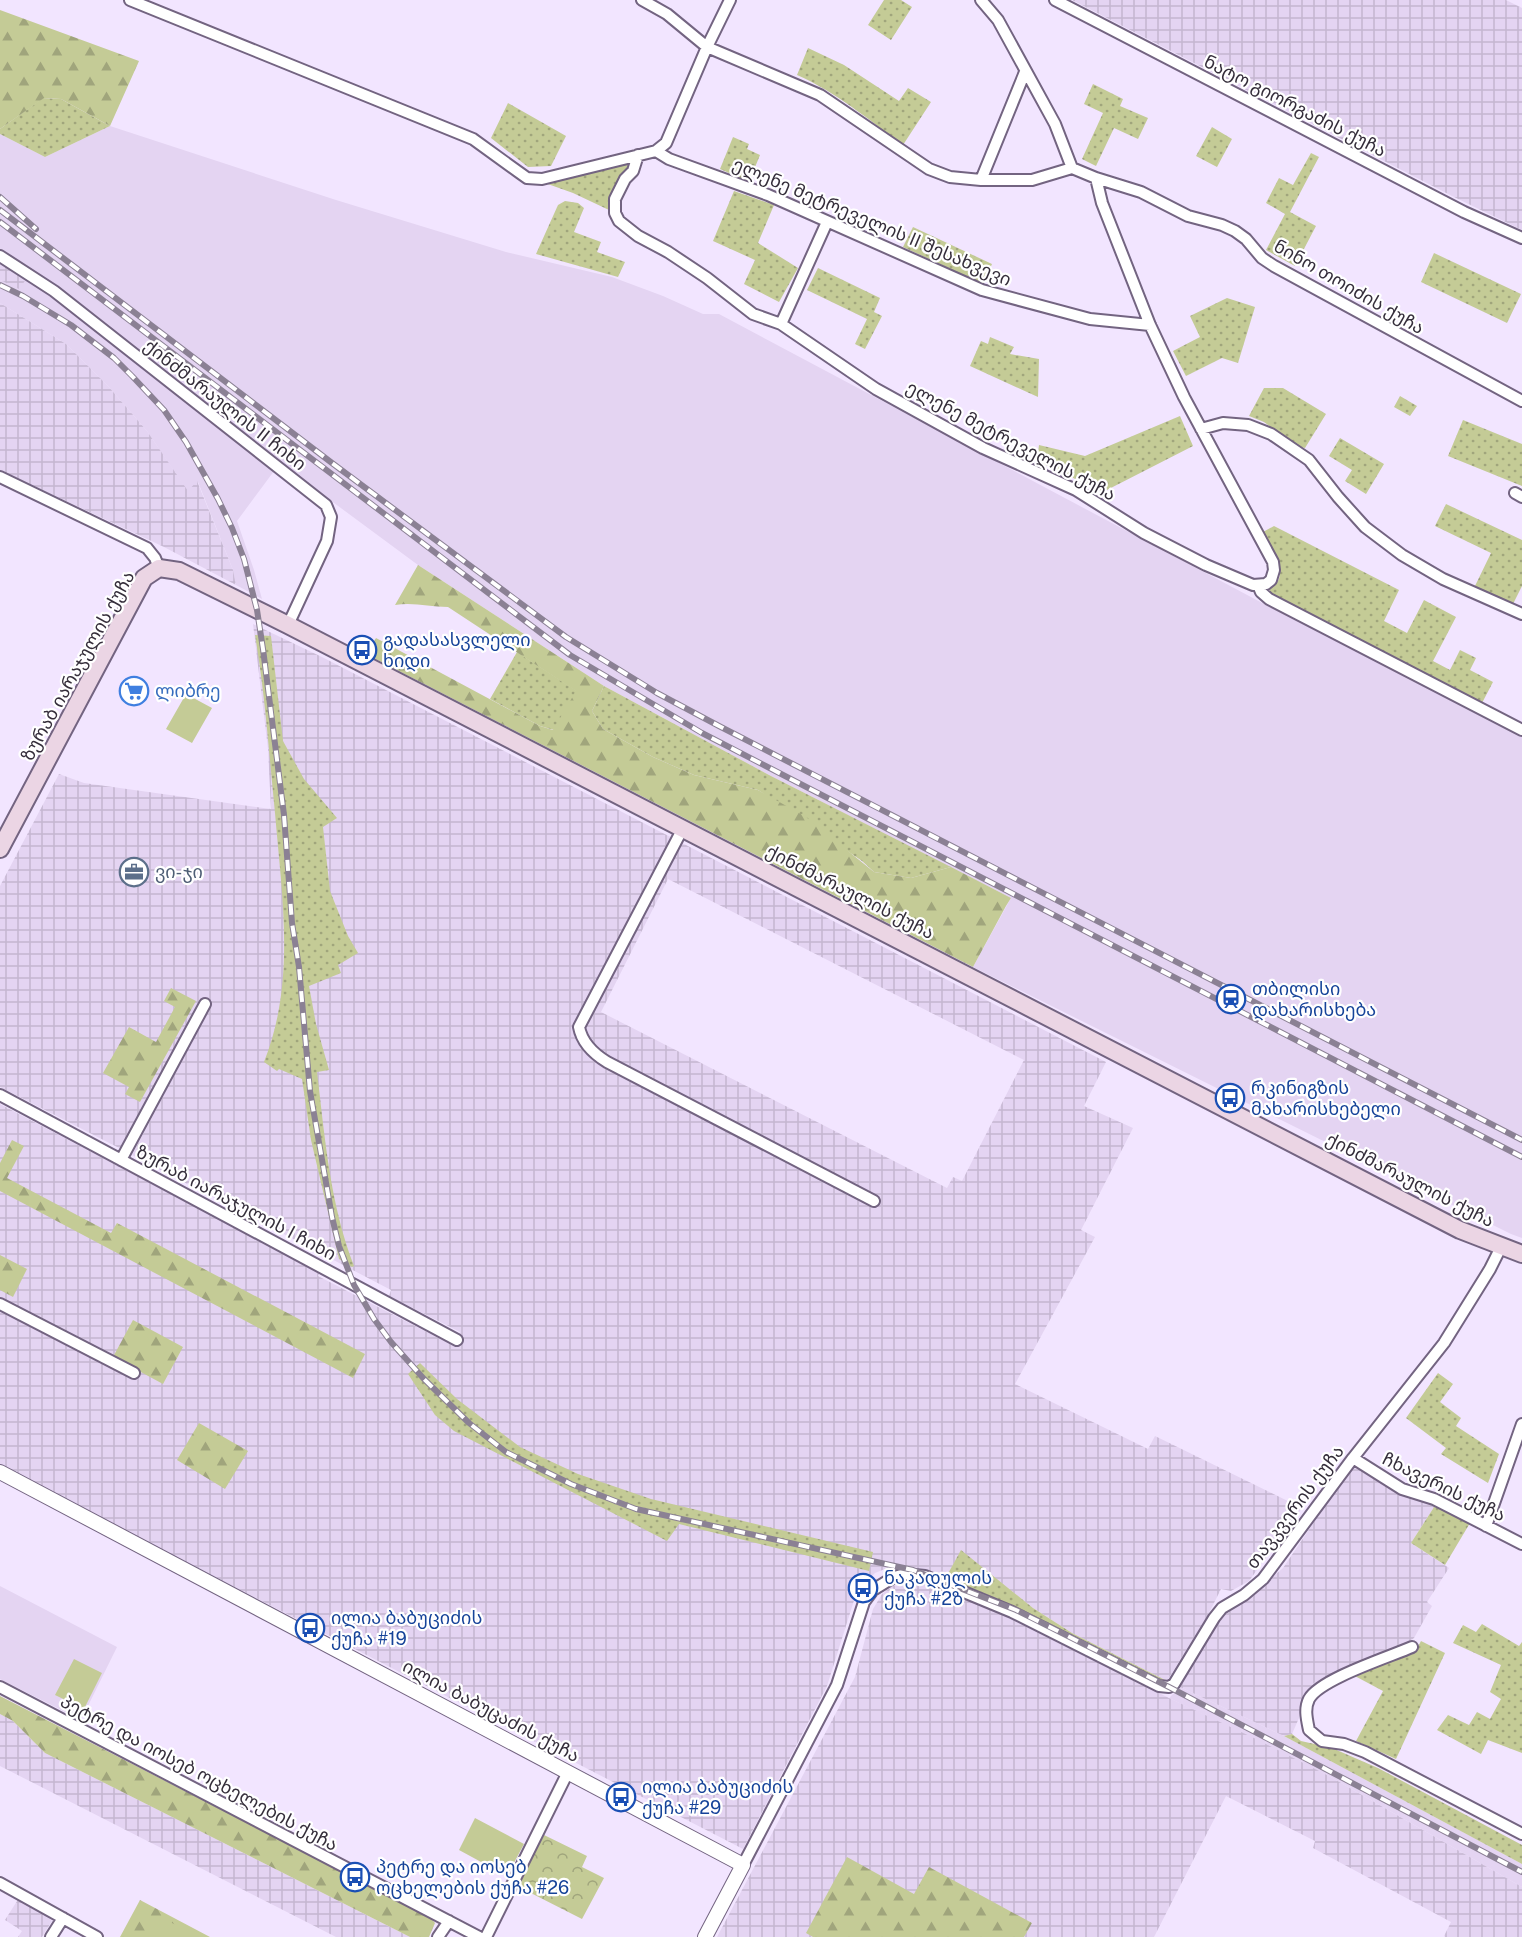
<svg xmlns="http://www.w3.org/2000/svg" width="1522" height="1937" viewBox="0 0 1522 1937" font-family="'Public Sans','Noto Sans Georgian',sans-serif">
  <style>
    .built { fill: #e4d4f2 }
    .industrial { fill: url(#industrial-grid); fill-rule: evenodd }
    .grass { fill: url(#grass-dots) }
    .forest { fill: url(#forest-firs) }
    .park { fill: url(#park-crowns) }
    .pitch { fill: #c4cb96 }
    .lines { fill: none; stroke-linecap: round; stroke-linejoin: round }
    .minor-casing { stroke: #736481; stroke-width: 14 }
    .tertiary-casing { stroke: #736481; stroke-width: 16 }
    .secondary-casing { stroke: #736481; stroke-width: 20 }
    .minor { stroke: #fff; stroke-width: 10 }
    .tertiary { stroke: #fff; stroke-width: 14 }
    .secondary { stroke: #ebd5e4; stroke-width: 16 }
    .rail-casing { stroke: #8b8194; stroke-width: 6 }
    .rail { stroke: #fff; stroke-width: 4; stroke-dasharray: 11; stroke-linecap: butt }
    .labels { text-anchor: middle; stroke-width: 4.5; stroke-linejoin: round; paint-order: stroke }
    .street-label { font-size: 18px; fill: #352e3b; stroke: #fff }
    .transit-label { font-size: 18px; fill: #164399; stroke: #fff; text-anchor: start }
    .shop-label { font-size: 18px; fill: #366cbe; stroke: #fff; text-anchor: start }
    .service-label { font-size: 18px; fill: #4e5e75; stroke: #fff; text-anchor: start }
  </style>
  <defs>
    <pattern id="industrial-grid" width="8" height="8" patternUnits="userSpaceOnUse" patternTransform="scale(1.5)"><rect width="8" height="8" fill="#e4d4f2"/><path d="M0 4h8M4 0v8" fill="none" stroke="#c4b6d0"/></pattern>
    <pattern id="grass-dots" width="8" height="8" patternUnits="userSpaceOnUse" patternTransform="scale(1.5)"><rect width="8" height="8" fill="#c4cb96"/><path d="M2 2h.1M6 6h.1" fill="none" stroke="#a0a57c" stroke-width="1.8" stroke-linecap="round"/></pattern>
    <pattern id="forest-firs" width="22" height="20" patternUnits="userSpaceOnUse" patternTransform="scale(1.5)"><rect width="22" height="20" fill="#c4cb96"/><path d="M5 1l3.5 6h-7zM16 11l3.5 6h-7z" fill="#a0a57c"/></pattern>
    <pattern id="park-crowns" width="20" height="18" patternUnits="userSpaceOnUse" patternTransform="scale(1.5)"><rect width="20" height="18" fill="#c4cb96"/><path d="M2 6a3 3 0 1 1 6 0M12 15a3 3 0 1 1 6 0" fill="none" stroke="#a0a57c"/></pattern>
  </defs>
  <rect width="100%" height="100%" fill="#f2e5ff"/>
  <path class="built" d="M110 126 336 200 506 252 612 277 663 296 703 314H719L1266 605 1522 737V1238L1511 1234 973 967 1011 898 771 776 604 686 418 565 280 463 237 521 254 570 262 599 236 585 233 570 198 482 188 492 147 431 108 386 66 344 0 303V280L19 288 0 252V134L45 157Z
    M0 1586 117 1647 81 1720 0 1679Z
    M1180 1687 1284 1736 1522 1864V1887L1329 1776 1169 1698Z"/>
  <path class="industrial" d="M1072 0H1506L1522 8V230L1452 196Z
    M0 252 30 274 19 289 0 280Z
    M0 303 66 344 108 386 147 431 188 491 197 481 233 570 236 585 164 547 0 470Z
    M253 624 322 657 1106 1062 1084 1106 1133 1128 1081 1230 1095 1237 1015 1384 1148 1449 1155 1436 1302 1508 1249 1581 1231 1591 1221 1589 1208 1615 1167 1681 1072 1633 1033 1608 961 1551 945 1579 916 1568 895 1565 875 1573 857 1591 827 1686 743 1849 0 1466V1104L320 1272 318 1276 454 1346 460 1332 389 1296 391 1290 132 1155 211 1006 199 1001 121 1149 0 1087V886L59 774 84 783 271 809 268 749ZM668 879 1024 1060 962 1181 953 1177 947 1188 601 1012Z
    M1354 1463 1436 1504 1411 1543 1449 1568 1427 1602 1432 1606 1414 1638 1405 1645 1377 1655 1314 1683 1303 1695 1299 1718 1292 1734 1284 1736 1180 1687 1181 1682 1223 1613 1270 1579 1283 1568Z
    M918 1581 936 1585 1019 1622 1169 1698 1254 1738 1329 1776 1522 1887V1937H1445L1444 1936 1451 1922 1313 1848 1315 1841 1226 1796 1154 1937H717L855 1677 873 1609 882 1594 892 1586Z
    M0 1714 13 1721 45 1753 410 1937H336L0 1766Z
    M19 1898 36 1907 52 1921 42 1937H18L22 1931 5 1920Z"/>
  <path class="grass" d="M884 0H901L912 7 891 40 868 25Z
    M808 48 844 65 899 101 908 88 931 102 903 145C869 120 836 92 797 75Z
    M1093 84 1123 99 1120 106 1148 118 1138 139 1114 128 1096 166 1082 159 1103 113 1084 104Z
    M43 98 61 99 110 126 45 157 0 134V129Z
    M508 103 566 136 551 166 528 167 491 138Z
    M1212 127 1232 139 1217 167 1196 156Z
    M733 137 749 144 747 149 760 155 749 182 720 169Z
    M1311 153 1319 157 1290 212 1316 226 1295 266 1266 250 1285 214 1266 203 1279 178 1293 185Z
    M628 162 631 165C619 179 609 190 609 210L573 193 545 183Z
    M734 191 774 205 758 243 798 268 779 302 744 284 755 260 713 241Z
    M565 201 578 203 584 208 574 232 601 242 597 252 625 262 618 277 536 254 558 205Z
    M913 227 992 264 983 284 903 247Z
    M1434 253 1521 294 1507 323 1421 282Z
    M818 268 880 298 874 312 882 316 865 349 855 344 867 319 807 290Z
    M1227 298 1255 307 1238 363 1222 358 1186 376 1173 351 1200 337 1190 316Z
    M990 337 1014 347 1010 354 1039 359 1038 397 970 366 981 341 988 344Z
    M1264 388H1283L1326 414 1305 448 1296 446 1264 422 1249 416Z
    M1400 396 1417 406 1410 416 1394 407Z
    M1180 416 1193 446 1103 492 1037 461 1039 445 1085 456Z
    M1463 420 1522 444V486L1448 456Z
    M1340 438 1384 464 1366 494 1345 481 1352 470 1329 456Z
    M1446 504 1522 540V586L1513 604 1475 586 1491 553 1435 526Z
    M1274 526 1399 590 1384 621 1407 633 1424 600 1456 617 1433 661 1450 670 1460 650 1476 658 1470 670 1493 682 1482 703 1272 596 1269 589C1293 577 1272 549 1263 532Z
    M255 635 271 636 283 741 304 779 337 818 323 827 330 891 348 936 358 953 338 965 341 973 309 986 316 1024 329 1070 317 1072C325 1138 330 1204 354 1266L352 1267 339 1259 311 1140 302 1079 279 1069 277 1071 264 1062C296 982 282 897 275 813 269 753 265 694 255 635Z
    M517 652 577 691 554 730 540 726 490 699Z
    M604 686 771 776 951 867 911 878 874 872 862 861 758 790 694 775 653 757 603 729 592 711Z
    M420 1363 457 1399 520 1447 578 1474 651 1499 873 1552 869 1571 679 1524 667 1541 454 1431 435 1415 408 1374Z
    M1438 1373 1453 1384 1440 1402 1461 1418 1456 1426 1499 1454 1488 1483 1441 1454 1446 1448 1406 1418Z
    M1436 1504 1470 1523 1445 1565 1411 1543Z
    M961 1550 1033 1608 1072 1633 1167 1681 1162 1682 945 1579Z
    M1482 1624 1519 1646 1522 1642V1753L1488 1740 1481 1754 1437 1730 1448 1715 1469 1725 1477 1712 1490 1719 1501 1699 1490 1692 1501 1665 1453 1643 1463 1625 1476 1632Z
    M1421 1641 1445 1653 1396 1759 1356 1741 1383 1691 1353 1675C1370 1669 1415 1657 1421 1641Z
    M1292 1734 1301 1741 1332 1748 1378 1768 1522 1845V1864L1284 1736Z"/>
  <path class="forest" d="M0 10 139 61 110 126 61 99 44 98 0 129Z
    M418 565 604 686 592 711 603 729 653 757 694 775 758 790 806 817 874 872 911 878 951 867 1011 898 1006 906 973 967 366 654 376 638 540 726 553 730 576 691 448 607C429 607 414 602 395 605Z
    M171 988 196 1001 140 1102 125 1094 129 1087 103 1073 129 1027 156 1042 175 1007 164 1001Z
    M12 1140 24 1146 7 1178 111 1233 117 1223 365 1354 353 1378 0 1191V1163Z
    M0 1255 27 1269 13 1297 0 1290Z
    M133 1320 183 1347 163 1384 113 1357Z
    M199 1423 248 1451 225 1489 177 1460Z
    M0 1696 430 1917 435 1923 429 1937H410L45 1753 13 1721 0 1714Z
    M847 1857 914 1894 929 1867 1032 1923 1024 1937H813L806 1933Z
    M140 1900 210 1937H120Z"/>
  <path class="park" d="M544 1835 587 1856 582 1867 604 1878 582 1919 517 1886Z"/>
  <path class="pitch" d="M186 694 212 708 192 743 166 729Z
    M74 1659 102 1673 84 1709 55 1695Z
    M475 1818 524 1844 507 1876 459 1850Z
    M164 1919 200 1937H155Z"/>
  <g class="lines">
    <g class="minor-casing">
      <path id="minor" d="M130 0 473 139 520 173 527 178 542 179 656 151 666 143 707 47 730 0
        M642 0 667 14 707 47 820 95 929 169 950 177 981 180H1032L1072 168
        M1055 0 1464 212 1522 238
        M656 151 669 159 768 195 982 290 1090 319 1150 325
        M638 155 633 171 625 179 615 199V213L619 221 638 236 668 252 707 278 753 314 781 324 876 389 983 448 1076 490 1144 533 1206 565 1253 585 1266 584 1271 580 1274 570 1273 562 1184 397 1150 325 1102 203 1096 178 1072 168 1055 124 998 20 981 0
        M1096 178 1141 192 1188 216 1222 225 1235 231 1246 239 1262 258 1274 266 1522 401
        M981 180 1025 72
        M0 256 54 291 326 505 331 517 327 541 288 625
        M781 324 827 222
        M1201 429 1223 423 1248 425 1271 434 1309 460 1338 497 1365 527 1402 555 1443 579 1522 614
        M0 477 147 548 155 558 159 568
        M1515 493 1522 497
        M1258 585 1261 592 1269 599 1522 730
        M683 828 579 1027C582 1043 594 1054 607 1062L874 1201
        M0 1095 457 1340
        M121 1160 205 1004
        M0 1304 134 1373
        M1353 1458 1402 1489 1434 1499 1522 1544
        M1486 1526 1522 1424
        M1412 1647C1389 1657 1320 1679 1309 1699 1304 1709 1307 1720 1309 1730L1322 1741 1344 1744 1365 1752 1522 1834
        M0 1687 479 1937
        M743 1865 837 1685 864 1602 873 1590 894 1577 905 1574 925 1576 1012 1612 1159 1686 1169 1687 1174 1684 1214 1618 1222 1608 1244 1595 1263 1579 1353 1458 1444 1343 1490 1269 1501 1247
        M0 1883 97 1937
        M51 1937 63 1918
        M438 1937 449 1921
        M486 1937 568 1772"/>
    </g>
    <g class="tertiary-casing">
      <path id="tertiary" d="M0 1472 743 1865 705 1937"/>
    </g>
    <g class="secondary-casing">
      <path id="secondary" d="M0 849 144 578 159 568 179 571 288 625 1460 1230 1522 1254"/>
    </g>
    <use href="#minor" class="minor"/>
    <use href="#tertiary" class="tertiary"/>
    <use href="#secondary" class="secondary"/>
    <g class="rail-casing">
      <path id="rail" d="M0 197 36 229
        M0 210 332 463 566 637 657 693 719 726 1522 1140
        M0 222 570 655 702 733 1522 1157
        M0 285 23 296 71 325 114 358 132 376 164 410 186 442 218 499 232 528 244 559 257 610 263 649 284 815 292 923 299 967 310 1091 332 1217 339 1246 354 1285 374 1319 391 1342 424 1379 469 1423 506 1452 571 1484 636 1509 913 1570 1016 1610 1169 1687 1522 1872"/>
    </g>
    <use href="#rail" class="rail"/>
  </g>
  <defs>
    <g id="bus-ring" transform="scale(1.5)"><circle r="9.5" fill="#fff" stroke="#1a4fb4" stroke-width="1.5"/><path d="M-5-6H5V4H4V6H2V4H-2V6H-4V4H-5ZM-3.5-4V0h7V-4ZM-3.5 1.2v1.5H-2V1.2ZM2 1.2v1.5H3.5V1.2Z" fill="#1a4fb4"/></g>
    <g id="supermarket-ring" transform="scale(1.5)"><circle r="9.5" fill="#fff" stroke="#3f7fe0" stroke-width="1.5"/><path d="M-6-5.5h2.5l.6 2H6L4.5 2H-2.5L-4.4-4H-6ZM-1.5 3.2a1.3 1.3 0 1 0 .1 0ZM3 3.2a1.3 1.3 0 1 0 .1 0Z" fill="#3f7fe0"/></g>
    <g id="office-ring" transform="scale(1.5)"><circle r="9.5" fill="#fff" stroke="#5c6f8a" stroke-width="1.5"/><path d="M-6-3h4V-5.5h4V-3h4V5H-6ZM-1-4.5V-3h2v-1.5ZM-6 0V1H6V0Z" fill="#5c6f8a"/></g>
    <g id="station-ring" transform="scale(1.5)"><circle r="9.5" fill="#fff" stroke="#1a4fb4" stroke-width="1.5"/><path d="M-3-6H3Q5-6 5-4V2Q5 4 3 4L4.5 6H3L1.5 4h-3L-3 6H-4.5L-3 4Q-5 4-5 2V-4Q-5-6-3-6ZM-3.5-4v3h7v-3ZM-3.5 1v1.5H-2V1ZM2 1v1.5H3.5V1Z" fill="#1a4fb4"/></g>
  </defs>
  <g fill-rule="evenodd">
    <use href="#bus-ring" x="362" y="650"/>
    <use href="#supermarket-ring" x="134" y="691"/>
    <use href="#office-ring" x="134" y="872"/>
    <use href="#station-ring" x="1231" y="999"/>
    <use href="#bus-ring" x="1230" y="1098"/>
    <use href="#bus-ring" x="863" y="1588"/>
    <use href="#bus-ring" x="310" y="1628"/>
    <use href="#bus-ring" x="621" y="1797"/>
    <use href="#bus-ring" x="355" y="1877"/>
  </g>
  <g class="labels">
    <g class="street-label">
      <text transform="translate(1295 106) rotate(27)" y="6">ნატო გიორგაძის ქუჩა</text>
      <text transform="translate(872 222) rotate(23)" y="6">ელენე მეტრეველის II შესახვევი</text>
      <text transform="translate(1349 287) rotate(30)" y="6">ნინო თოიძის ქუჩა</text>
      <text transform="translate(225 405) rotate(38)" y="6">ქინძმარაულის II ჩიხი</text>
      <text transform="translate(1011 441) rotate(28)" y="6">ელენე მეტრეველის ქუჩა</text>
      <text transform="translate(78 666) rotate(-61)" y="6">ზურაბ იარაჯულის ქუჩა</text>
      <text transform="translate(850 892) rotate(27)" y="6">ქინძმარაულის ქუჩა</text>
      <text transform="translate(1410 1180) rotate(27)" y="6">ქინძმარაულის ქუჩა</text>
      <text transform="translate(236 1203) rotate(28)" y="6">ზურაბ იარაჯულის I ჩიხი</text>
      <text transform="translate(1444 1487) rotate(26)" y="6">ჩხავერის ქუჩა</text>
      <text transform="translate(1295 1507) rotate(-53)" y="6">თავკვერის ქუჩა</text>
      <text transform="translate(491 1711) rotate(28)" y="6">ილია ბაბუცაძის ქუჩა</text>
      <text transform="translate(199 1773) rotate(28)" y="6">პეტრე და იოსებ ოცხელების ქუჩა</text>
    </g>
    <g class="transit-label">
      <text x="383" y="646">გადასასვლელი<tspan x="383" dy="21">ხიდი</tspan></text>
      <text x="1252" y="995">თბილისი<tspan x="1252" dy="21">დახარისხება</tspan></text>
      <text x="1251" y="1094">რკინიგზის<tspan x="1251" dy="21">მახარისხებელი</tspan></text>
      <text x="884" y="1584">ნაკადულის<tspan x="884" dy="21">ქუჩა #2ზ</tspan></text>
      <text x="331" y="1624">ილია ბაბუციძის<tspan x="331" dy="21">ქუჩა #19</tspan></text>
      <text x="642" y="1793">ილია ბაბუციძის<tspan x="642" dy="21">ქუჩა #29</tspan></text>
      <text x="376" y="1873">პეტრე და იოსებ<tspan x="376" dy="21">ოცხელების ქუჩა #26</tspan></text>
    </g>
    <g class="shop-label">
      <text x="155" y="697">ლიბრე</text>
    </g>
    <g class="service-label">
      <text x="155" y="878">ვი-ჯი</text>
    </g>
  </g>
</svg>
